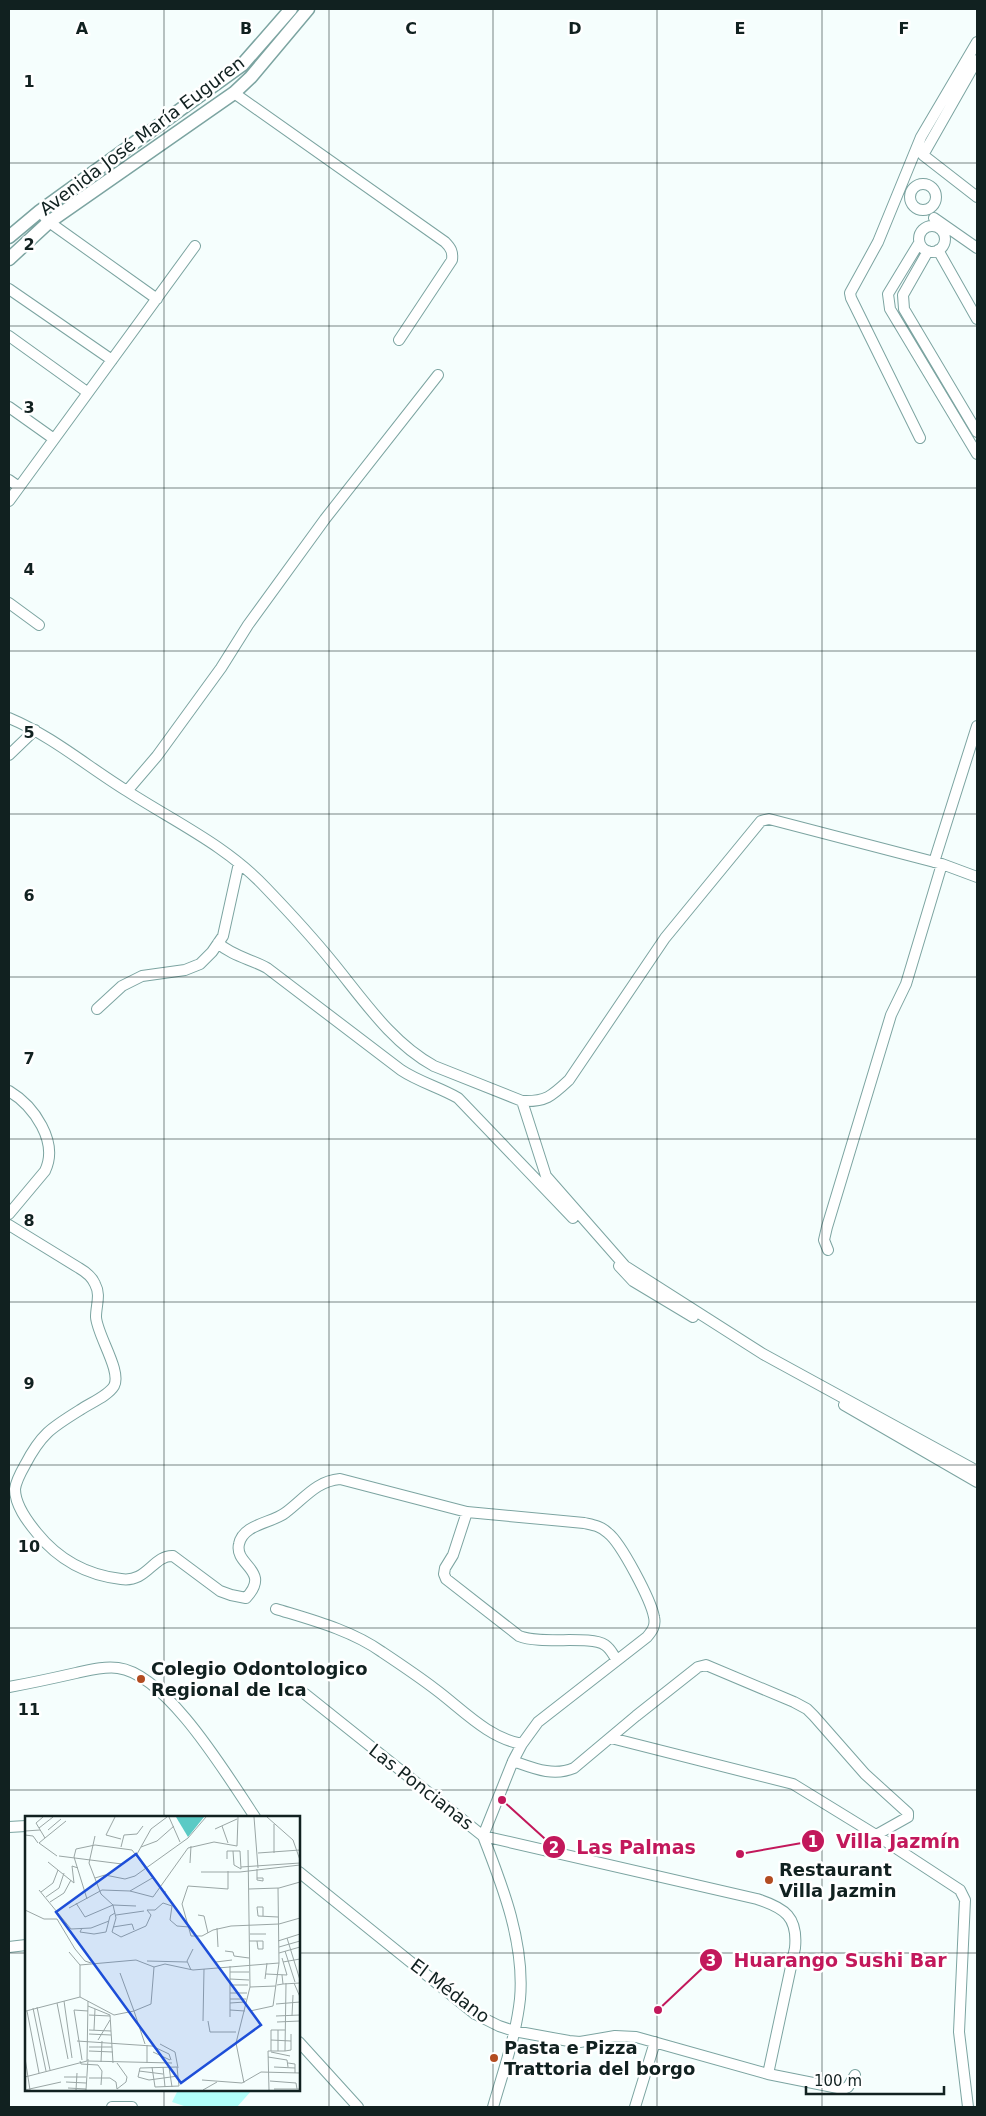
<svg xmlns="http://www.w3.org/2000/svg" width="986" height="2116" viewBox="0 0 986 2116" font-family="'DejaVu Sans',sans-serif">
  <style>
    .green { fill: #b1fffa }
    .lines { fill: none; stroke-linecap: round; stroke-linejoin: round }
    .minor-casing { stroke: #7ca4a1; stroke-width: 12 }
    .tertiary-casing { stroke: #7ca4a1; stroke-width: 15 }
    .minor { stroke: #fff; stroke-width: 10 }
    .tertiary { stroke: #fff; stroke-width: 12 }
    .grid { fill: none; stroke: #112120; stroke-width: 1; stroke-opacity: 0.55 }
    .poi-dot { fill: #b24c21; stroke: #fff; stroke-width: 2 }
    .labels { text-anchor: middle; stroke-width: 5; stroke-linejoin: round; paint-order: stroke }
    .street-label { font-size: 18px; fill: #112120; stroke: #fff }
    .poi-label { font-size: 18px; font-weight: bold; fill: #112120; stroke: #fff; text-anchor: start }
    .inset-road { fill: none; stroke: #9aa6a5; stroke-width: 1 }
    .view { fill: #1d4ed8; fill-opacity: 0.15; stroke: #1d4ed8; stroke-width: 2.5 }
    .inset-edge { fill: none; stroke: #112120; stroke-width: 2.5 }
    .grid-label { font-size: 16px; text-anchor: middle; font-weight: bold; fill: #112120; stroke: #fff; stroke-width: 5; stroke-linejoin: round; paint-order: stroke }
    .leader { fill: none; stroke: #c2185b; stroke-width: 2 }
    .callout-dot { fill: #c2185b; stroke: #fff; stroke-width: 2 }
    .mark-label { font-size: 15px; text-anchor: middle; font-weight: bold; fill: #fff }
    .callout-label { font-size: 19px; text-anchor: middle; font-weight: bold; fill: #c2185b; stroke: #fff; stroke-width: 5; stroke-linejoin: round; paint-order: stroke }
  </style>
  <rect width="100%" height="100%" fill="#f5fefd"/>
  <path class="green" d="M178 2090H252L237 2107H187L172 2102Z"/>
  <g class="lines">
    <g class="minor-casing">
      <path id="minor" d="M977 60 923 155 977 197
        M234 93 445 242C451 248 453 252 452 260L399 340
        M910 197a13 13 0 1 1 26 0a13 13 0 1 1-26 0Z
        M40 211 49 222 157 299
        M934 218 977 248
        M919 239a13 13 0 1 1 26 0a13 13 0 1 1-26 0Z
        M919 243 888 294 890 309 977 454
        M938 250 977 319
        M928 251 903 295 904 309 977 432
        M9 289 112 360
        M9 336 87 392
        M9 407 54 439
        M920 438 851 298 850 293 878 242 921 137 977 42
        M9 480 19 487
        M9 501 195 246
        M9 603 39 625
        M9 718C52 736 88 767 127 791 175 822 227 846 266 888 290 913 313 938 334 964 364 1001 392 1043 434 1066L522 1101 546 1176 625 1266 763 1354 977 1471
        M9 755 35 730
        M127 791 157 756 221 668 248 625 325 519 438 375
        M934 862 977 726
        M218 943C232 956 251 959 267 968L401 1070C419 1082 439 1087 458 1098L573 1218
        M97 1009 122 986 142 976 185 970 200 964 212 952 223 936 239 863
        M9 1091C34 1106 59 1142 45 1171L9 1214
        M522 1101C546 1102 552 1096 569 1080L665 938 761 821 769 819 942 864
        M9 1225 79 1268C86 1272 92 1277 95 1284 101 1295 96 1305 96 1317 97 1335 122 1371 114 1386 108 1396 90 1403 80 1410 51 1428 41 1434 25 1465 21 1472 16 1481 15 1489 15 1505 27 1521 37 1533 58 1559 86 1575 121 1579 147 1583 153 1555 173 1556L220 1591 231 1595 246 1598C272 1570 234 1566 239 1544 243 1524 272 1523 285 1513 304 1499 316 1481 340 1479L467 1512 584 1523C593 1525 601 1526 608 1533 621 1543 651 1600 654 1617 656 1626 652 1631 647 1637L538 1722 522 1744 513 1761 483 1836 757 1899C785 1908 798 1917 795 1948L768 2074
        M828 1250 824 1240 827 1227 891 1015 906 984 942 864 977 877
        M619 1266 633 1281 693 1317
        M844 1405 977 1482
        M467 1512 453 1555 445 1568 444 1574 446 1579 519 1636C541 1645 590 1635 605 1645 611 1649 613 1655 617 1660
        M276 1609C312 1620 351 1630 382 1652 400 1664 418 1676 435 1689 462 1709 488 1738 522 1744
        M9 1687C31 1683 54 1678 76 1673 90 1670 104 1666 118 1668 167 1674 228 1777 255 1817
        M305 1694 483 1836C503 1887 525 1944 520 1999 516 2036 503 2072 493 2107
        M611 1738 793 1784 876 1835 960 1890 965 1900 959 2032 968 2107
        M513 1761C533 1768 553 1777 574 1768L636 1716 698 1667 706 1665 794 1702 807 1709 814 1716 865 1774 908 1813V1817L876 1835
        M9 1827 26 1826
        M299 1872 475 2014 499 2026 514 2031 569 2041 580 2042 615 2036 636 2037 768 2074 843 2089 848 2087 855 2075
        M9 1947 26 1945
        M299 2042 358 2107
        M112 2107H132
        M635 2107 655 2042"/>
    </g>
    <g class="tertiary-casing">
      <path id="tertiary" d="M9 237 40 211 242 65 291 9
        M9 259 49 222 234 93 251 77 308 9"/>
    </g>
    <use href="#minor" class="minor"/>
    <use href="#tertiary" class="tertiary"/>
  </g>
  <path class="grid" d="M164 9V1817M329 9V2107M493 9V2107M657 9V2107M822 9V2107M9 163H977M9 326H977M9 488H977M9 651H977M9 814H977M9 977H977M9 1139H977M9 1302H977M9 1465H977M9 1628H977M9 1790H977M9 1953H26M299 1953H977M164 2090V2107"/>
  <g class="poi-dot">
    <circle cx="141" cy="1679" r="5"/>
    <circle cx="769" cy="1880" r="5"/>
    <circle cx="494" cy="2058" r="5"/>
  </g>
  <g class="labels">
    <g class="street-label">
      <text transform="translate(142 136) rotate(-37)" y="6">Avenida José María Euguren</text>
      <text transform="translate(421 1787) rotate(38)" y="6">Las Poncianas</text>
      <text transform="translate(450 1991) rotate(37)" y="6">El Médano</text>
    </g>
    <g class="poi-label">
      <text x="151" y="1675">Colegio Odontologico<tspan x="151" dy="21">Regional de Ica</tspan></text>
      <text x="779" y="1876">Restaurant<tspan x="779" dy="21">Villa Jazmin</tspan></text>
      <text x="504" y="2054">Pasta e Pizza<tspan x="504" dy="21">Trattoria del borgo</tspan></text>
    </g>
  </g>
  <g transform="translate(25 1816)">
    <rect width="275" height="275" fill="#f5fefd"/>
    <path d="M151 1H179L163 21Z" fill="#5bcac5"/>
    <path class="inset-road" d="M18 1 11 7 20 22 41 5M90 1 81 19 96 23M144 1 155 26M229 1 233 52M242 1 268 24 275 44M249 8V37M197 10 203 27M14 12 28 1M190 13 212 3M23 14 36 3M0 15 15 14M0 19 8 20 13 27M70 20 64 47 76 78 88 89 111 90M20 22 14 27 32 40M96 31 99 19 112 18 118 10M116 31 132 25 149 10M208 35 209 49 216 53M233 37 275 34M34 40 97 48 112 38 126 13 142 1M202 43V35H215L216 53M23 46 49 67 47 50 53 52M165 47 166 30M216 51 275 47M232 53V64L238 65V62H232M203 55V73L163 70 157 88 166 120H177L188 114 206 110 254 108 275 102M176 56H215L275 49M70 62 80 59 100 63 110 60 163 22 181 1M224 73 254 72 275 66M14 74 46 113 66 112 84 105M105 75 129 61M16 76 28 67 33 54M21 81 34 72 39 57M62 83 49 41 51 33 70 29 107 34 140 78V75M25 86 39 77 46 64M51 87 60 101 88 89 91 102 87 116 96 121 121 110 126 99 122 94H130L138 87 147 90 145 104 152 110 164 111M44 92 77 74 105 75 128 81 163 32 189 26 212 30 213 1M0 94 19 103H32L50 133 60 145 66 147M91 99 119 95M173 99 179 100 183 117M238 100V91H232L233 100 253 101M88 111 107 108 109 114M57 112 55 116 69 118 81 116 85 100 90 97M192 112 193 131M225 118H241M262 122 275 164M224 125H238V133H233L232 125M253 125 275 118M254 131 275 125M200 135 208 136 209 140 224 142M260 135 270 166M44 136 55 149 111 144 129 151 140 148 168 154 254 147M254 137 275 131M122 145 162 146M191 146 207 144M258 146 275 143M55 149V181L89 199 109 195 95 157M205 150V201M166 154 162 145 168 133M205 156H224M241 158 262 159 257 142M205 163 224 164M240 163 242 147M269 167 275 181M258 168 275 167M205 169H223M252 169 258 168 257 159M225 171 251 170M205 177H222M205 183H221M39 185 47 242M32 187 43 243M205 187 220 186M251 188 275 186M63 190 85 199 88 247M12 191 25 254M8 192 21 255M205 194 220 195M1 195 55 181M2 195 14 257M109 195 126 188 129 151M109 195 120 228M225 195 248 190 254 147 253 72M64 199 85 200M251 200 275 199M267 200 268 179M178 205 179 153M183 205 185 216H211M252 206 275 205M64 214 86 215M69 214 70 193M64 218 86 219M73 224 85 204M246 224 266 225M52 225 127 230 144 238 146 244M135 228 150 236 153 252M122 229V247M64 231H87M64 235 88 236M246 235V214H260M253 235V214M260 235 266 234V218M128 236 145 244M246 236 265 240M243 241 262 244 263 251M0 242 5 274M57 244 49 194 63 195M55 245 56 248 73 249 77 255 76 269M63 245 147 247M76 246 77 225M263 247 270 248V257M127 251 130 271 154 270M138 251 140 271M144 251 147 271M249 251 270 252M114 255 138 258M153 260 124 264 113 261 115 252 152 251 154 270M0 261 62 245 63 185M39 261H61M64 262H85L91 266 92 273 101 266 102 261 92 247M177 264 217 267 236 256 275 257M245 265 271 267 272 273M41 266 61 267M219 267 211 227 225 171 223 34M43 272 61 273M249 273H275M0 274 36 266M51 274 52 257M61 274 63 243M178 274 192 266M244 274 243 235H260L261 167"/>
    <path class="view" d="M111 38 236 209 156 267 31 96Z"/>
    <rect width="275" height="275" class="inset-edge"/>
  </g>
  <g class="grid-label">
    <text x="82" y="34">A</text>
    <text x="246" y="34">B</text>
    <text x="411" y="34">C</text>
    <text x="575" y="34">D</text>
    <text x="740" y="34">E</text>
    <text x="904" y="34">F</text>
    <text x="29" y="87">1</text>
    <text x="29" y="250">2</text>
    <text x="29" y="413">3</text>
    <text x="29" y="575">4</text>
    <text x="29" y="738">5</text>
    <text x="29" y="901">6</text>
    <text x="29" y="1064">7</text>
    <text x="29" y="1226">8</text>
    <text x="29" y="1389">9</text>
    <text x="29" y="1552">10</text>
    <text x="29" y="1715">11</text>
  </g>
  <path class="leader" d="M740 1854L813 1841M502 1800L554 1847M658 2010L711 1960"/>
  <g class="callout-dot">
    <circle cx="740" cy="1854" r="5"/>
    <circle cx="502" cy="1800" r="5"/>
    <circle cx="658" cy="2010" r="5"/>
    <circle cx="813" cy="1841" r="12"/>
    <circle cx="554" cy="1847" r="12"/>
    <circle cx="711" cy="1960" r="12"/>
  </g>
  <g class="mark-label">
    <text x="813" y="1847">1</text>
    <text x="554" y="1853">2</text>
    <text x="711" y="1966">3</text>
  </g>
  <g class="callout-label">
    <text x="898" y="1848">Villa Jazmín</text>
    <text x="636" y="1854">Las Palmas</text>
    <text x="840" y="1967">Huarango Sushi Bar</text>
  </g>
  <rect width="986" height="2116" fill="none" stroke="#112120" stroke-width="20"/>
  <path d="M806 2086v8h138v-8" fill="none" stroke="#112120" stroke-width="2.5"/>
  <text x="814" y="2086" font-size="15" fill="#112120" stroke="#ffffff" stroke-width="4" paint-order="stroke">100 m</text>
</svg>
